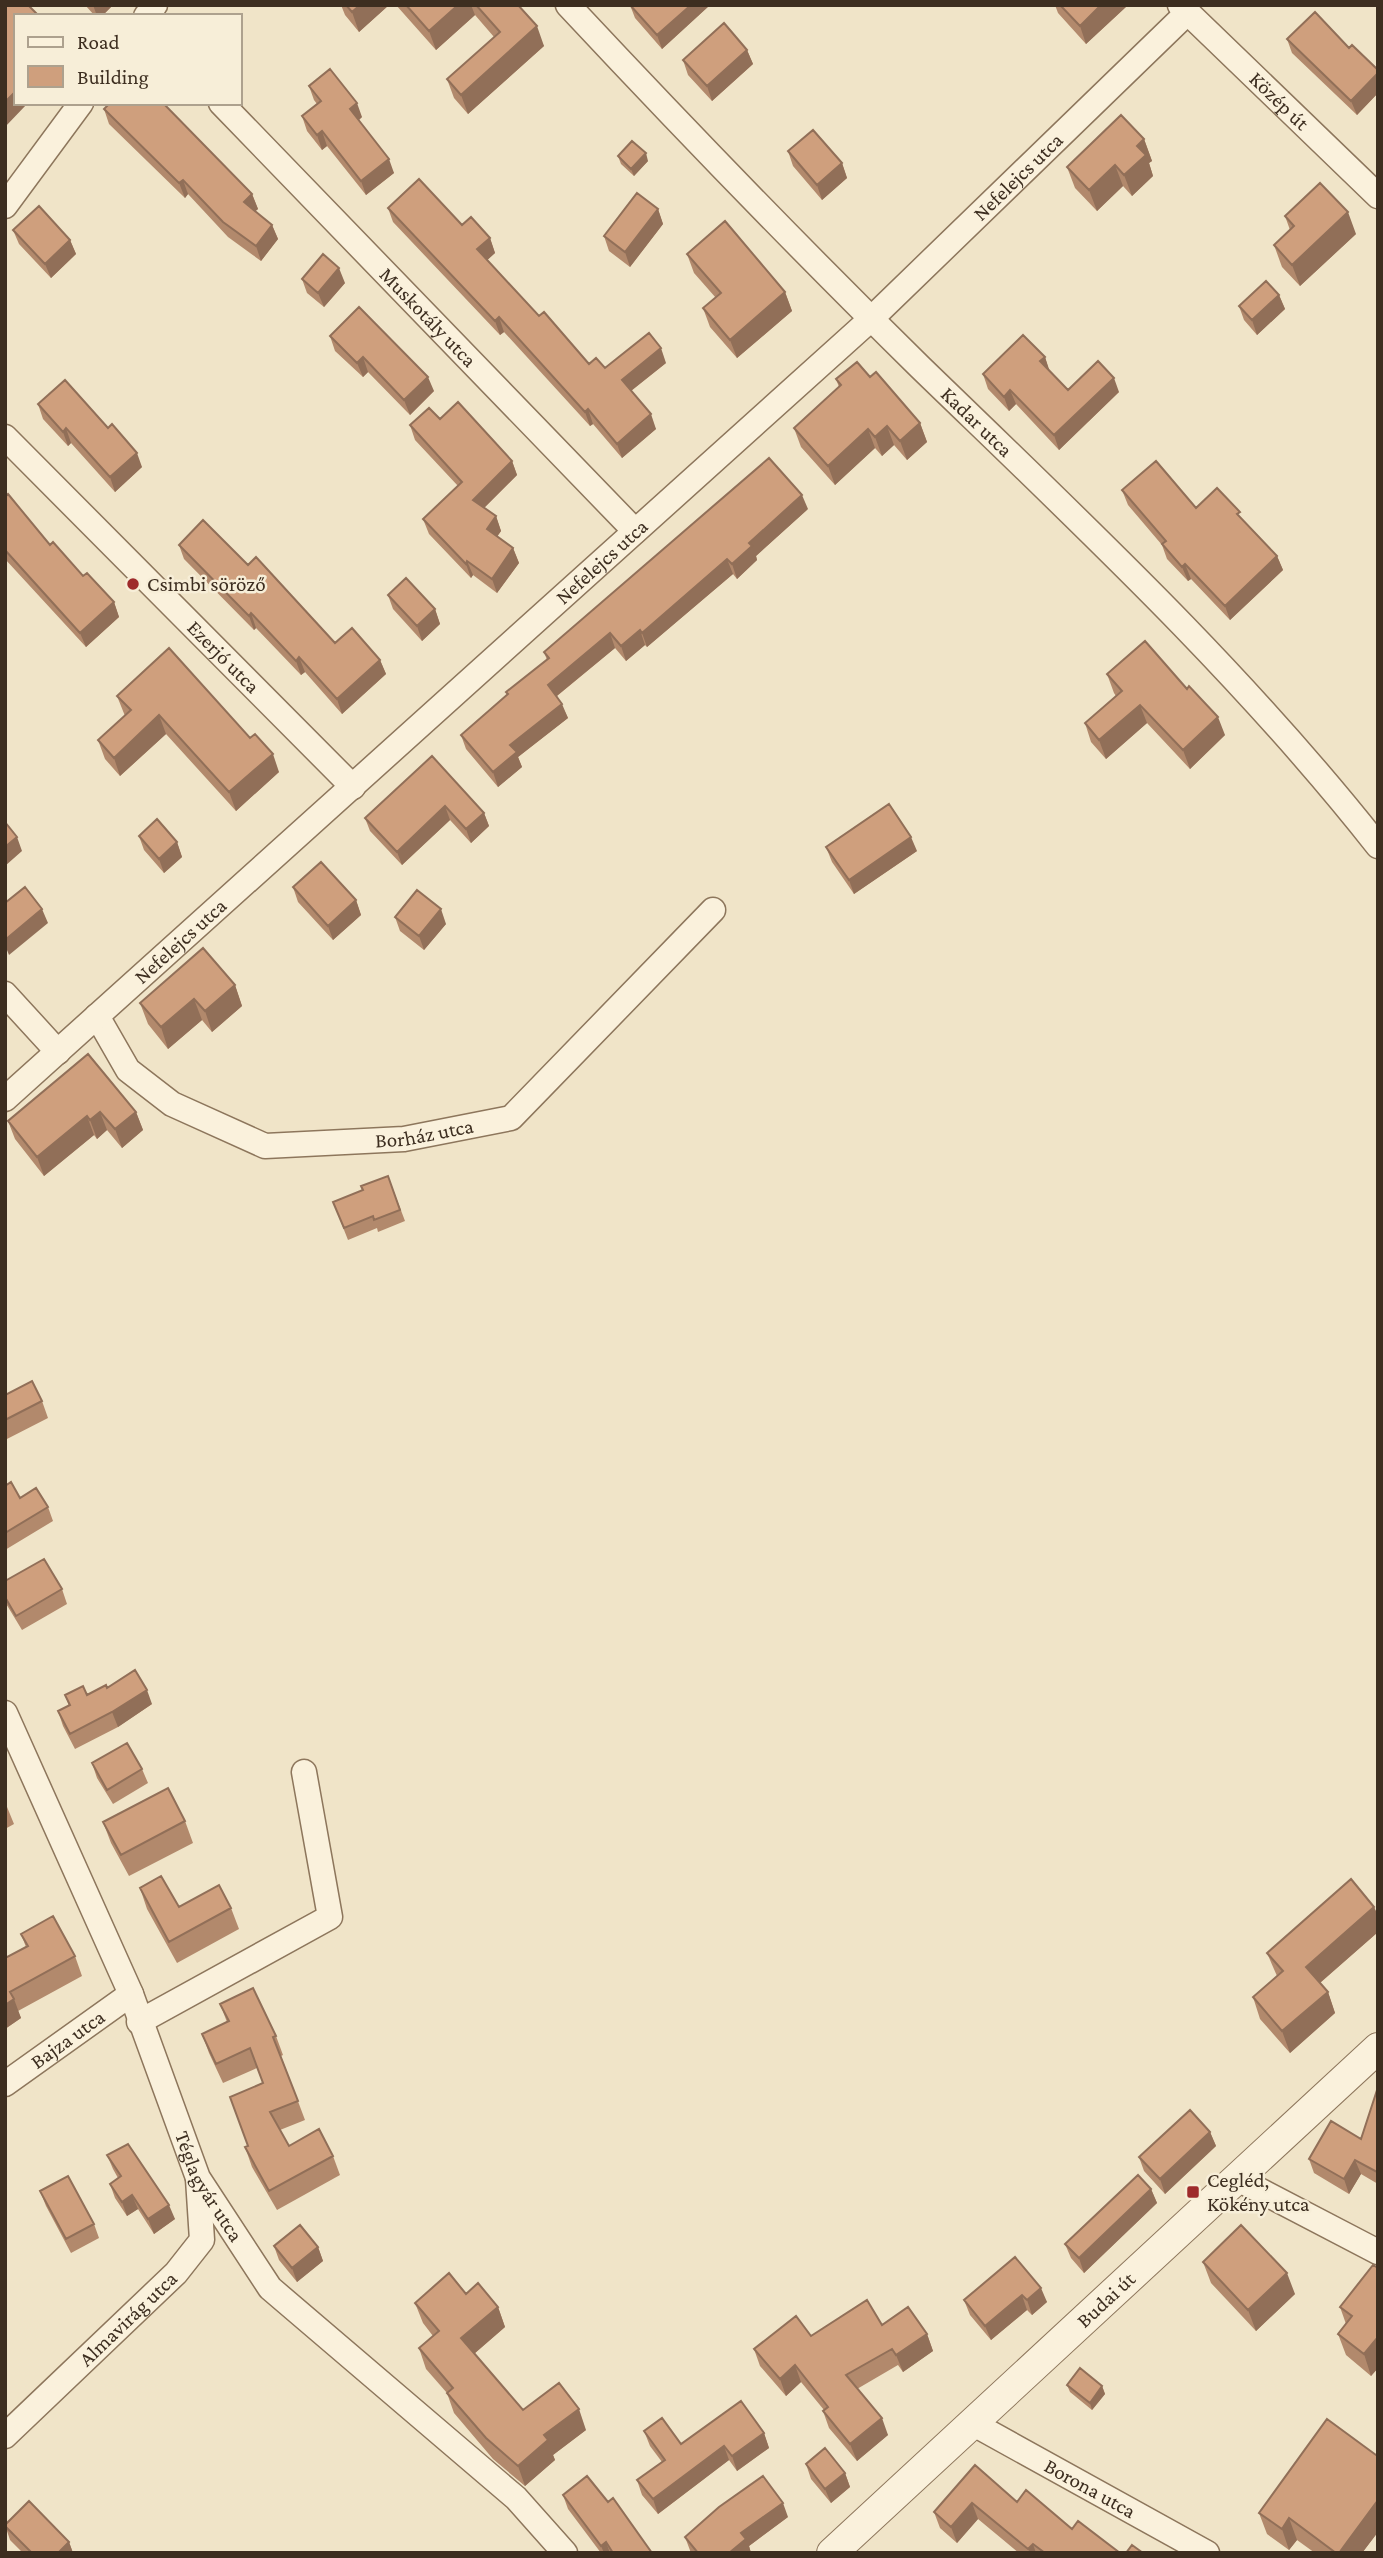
<svg xmlns="http://www.w3.org/2000/svg" width="1383" height="2558" viewBox="0 0 1383 2558" font-family="'Crimson Pro',serif">
  <style>
    .lines { fill: none; stroke-linecap: round; stroke-linejoin: round }
    .minor-casing { stroke: #8d765c; stroke-width: 27 }
    .tertiary-casing { stroke: #8d765c; stroke-width: 32 }
    .minor { stroke: #faf1dc; stroke-width: 24 }
    .tertiary { stroke: #faf1dc; stroke-width: 30 }
    .wall { fill: #b2896c }
    .shaded-wall { fill: #916f58 }
    .building { fill: #cf9f7d; stroke: #916f58; stroke-width: 2 }
    .poi-dot { fill: #9e2a2b; stroke: #f7eed8; stroke-width: 2.5 }
    .labels { text-anchor: middle; stroke-width: 5; stroke-linejoin: round; paint-order: stroke }
    .street-label { font-size: 21px; fill: #3d2e20; stroke: #f7eed8 }
    .poi-label { font-size: 21px; fill: #3d2e20; stroke: #f7eed8; text-anchor: start }
  </style>
  <rect width="100%" height="100%" fill="#f0e4c8"/>
  <g class="lines">
    <g class="minor-casing">
      <g id="minor">
        <path id="s1" d="M568 5C683 128 800 249 920 367 1079 521 1241 672 1378 846"/>
        <path id="s2" d="M1180 5 1378 196"/>
        <path d="M146 16 155 5"/>
        <path id="s3" d="M221 103 635 531"/>
        <path d="M5 206 81 103"/>
        <path id="s4" d="M5 437 353 787"/>
        <path d="M5 994 58 1052"/>
        <path id="s5" d="M97 1016 128 1070 172 1104 265 1146 404 1139 511 1118 713 910"/>
        <path id="s6" d="M5 1099 871 319 1187 13"/>
        <path id="s7" d="M5 1713 131 1994 198 2178 270 2288 516 2498 565 2553"/>
        <path d="M139 2022 330 1917 304 1772"/>
        <path id="s8" d="M5 2084 131 1994"/>
        <path d="M1236 2178 1378 2252"/>
        <path id="s9" d="M972 2423 1207 2553"/>
        <path id="s10" d="M5 2436 176 2273 202 2240 198 2179"/>
      </g>
    </g>
    <g class="tertiary-casing">
      <g id="tertiary">
        <path id="s11" d="M832 2553 1378 2048"/>
      </g>
    </g>
    <use href="#minor" class="minor"/>
    <use href="#tertiary" class="tertiary"/>
  </g>
  <path class="wall" d="M85 5H113L102 16H95Z
    M341 5H389L359 32 345 15Z
    M396 5H518L544 46 468 114 454 98 447 79 494 37 475 15 436 50Z
    M630 5H710L662 49 635 18Z
    M1055 5H1126L1127 6 1086 44 1058 13Z
    M1287 39 1349 48 1378 70V93L1357 115 1292 53Z
    M747 50 753 64 712 101 688 75 683 60Z
    M309 86 362 117 359 120 394 173 366 195 327 146 322 150 307 131 302 116 317 104 314 100Z
    M104 109 252 194 258 209 255 211 272 225 278 239 261 261 228 237 188 194 185 198 109 124Z
    M1144 139 1152 161 1149 163 1153 176 1132 196 1123 186 1097 211 1075 188 1067 167Z
    M788 151 842 163 847 178 822 200 793 166Z
    M618 156 648 161 634 176 621 164Z
    M388 208 462 225 490 238 495 253 487 260 539 316 589 364 605 368 666 363 631 391 656 429 622 458 593 424 590 426 504 332 500 335 393 222Z
    M658 209 663 224 630 267 609 251 604 236Z
    M1285 216 1356 234 1300 286 1282 267 1274 245 1290 230Z
    M13 230 70 240 76 254 51 278 19 244Z
    M687 254 785 292 792 311 737 358 710 327 703 308 716 298 694 273Z
    M302 279 345 283 324 307 307 293Z
    M1279 295 1285 309 1257 335 1244 320 1239 306Z
    M330 336 434 391 410 415 368 372 363 377 335 351Z
    M1045 357 1049 371 1068 390 1119 392 1059 450 1016 404 1009 411 988 389 983 374Z
    M870 377 920 423 927 442 907 460 894 445 882 456 875 448 835 485 801 447 794 428 839 387 836 379Z
    M38 404 142 467 115 492 71 443 68 446 43 419Z
    M440 419 512 461 517 475 484 508 496 516 501 531 497 537 513 548 519 563 497 593 473 575 471 578 429 534 423 519 458 486 415 440 410 425Z
    M1122 490 1242 519 1277 556 1283 570 1230 620 1191 579 1188 581 1167 559 1162 545 1128 505Z
    M5 497 50 545 83 576 114 602 119 617 86 647 5 559Z
    M808 509 756 556 757 560 737 579 733 574 647 647 645 645 626 661 615 648 557 696 568 718 518 757 522 767 498 787 466 749 461 735 507 695 506 692 547 660 544 652Z
    M179 545 248 565 335 643 380 660 386 674 342 714 305 672 301 675 256 628 254 630 184 559Z
    M388 595 435 609 440 624 422 641 393 609Z
    M1107 674 1225 735 1190 769 1147 723 1106 759 1091 742 1085 723 1116 696 1114 693Z
    M117 696 279 772 236 811 166 734 120 776 105 759 98 740 125 716Z
    M432 756 484 813 489 826 471 843 450 820 402 865 370 831 365 818Z
    M139 836 177 842 182 857 164 873 144 850Z
    M826 847 917 851 854 894 832 862Z
    M293 887 356 900 361 915 333 940 298 902Z
    M395 917 446 924 424 950 400 931Z
    M235 985 242 1006 212 1032 202 1020 168 1049 148 1024 140 1003Z
    M88 1054 136 1112 143 1130 122 1148 107 1130 97 1139 94 1135 44 1176 15 1139 8 1121Z
    M388 1176 405 1221 378 1232 377 1228 348 1240 333 1202 363 1190Z
    M5 1395 42 1401 48 1418 5 1440Z
    M5 1486 20 1498 48 1507 53 1521 5 1550Z
    M5 1581 62 1589 67 1604 22 1630 5 1602Z
    M107 1688 152 1704 118 1727 75 1749 63 1726 58 1711 69 1706 65 1695H87Z
    M92 1763 142 1769 148 1783 113 1804 97 1778Z
    M5 1802 14 1824 5 1829Z
    M185 1821 193 1843 129 1876 111 1843 103 1822Z
    M140 1888 179 1907 231 1908 239 1929 177 1963 147 1909Z
    M1374 1907 1378 1916V1932L1320 1983 1328 1992 1335 2013 1290 2053 1260 2019 1253 1997 1277 1976 1267 1953Z
    M21 1934 75 1956 82 1976 18 2011 21 2018 5 2029V1958L26 1947Z
    M220 2004 276 2036 283 2055 281 2056 305 2120 280 2130 289 2146 333 2156 340 2175 277 2210 252 2167 245 2147 248 2146 263 2084 257 2068 223 2083 209 2053 202 2034 227 2022Z
    M1378 2087V2184L1361 2174 1349 2194 1314 2173 1309 2159 1361 2139Z
    M1210 2132 1216 2146 1165 2194 1144 2171 1139 2157Z
    M107 2155 175 2219 154 2234 138 2209 127 2216 115 2198 110 2184 118 2178 113 2169Z
    M1151 2189 1157 2203 1084 2273 1071 2258 1065 2244Z
    M40 2191 94 2224 99 2238 71 2253 46 2206Z
    M274 2246 318 2247 323 2261 297 2282 279 2260Z
    M1015 2257 1047 2302 1032 2315 1027 2310 991 2340 970 2315 964 2300Z
    M1203 2262 1295 2294 1256 2331 1211 2283Z
    M1378 2268V2368L1371 2376 1346 2355 1338 2334 1346 2324 1340 2307Z
    M466 2294 498 2307 505 2327 474 2354 523 2410 586 2430 553 2455 555 2460 525 2486 493 2459 454 2413 447 2393 426 2369 419 2348 433 2336 423 2323 415 2303Z
    M882 2325 927 2334 933 2351 903 2372 898 2365 857 2389 888 2435 857 2461 829 2428 823 2411 824 2410 801 2382 786 2396 760 2366 754 2349 811 2336Z
    M1067 2385 1102 2386 1105 2394 1092 2410 1070 2392Z
    M644 2431 681 2444 764 2433 769 2448 737 2471 729 2460 658 2514 642 2495 637 2480 662 2462 650 2446Z
    M1378 2453V2532L1362 2553H1315L1297 2540 1289 2550 1267 2534 1259 2513 1376 2455Z
    M806 2464 845 2473 850 2487 831 2503 811 2479Z
    M975 2465 1017 2502 1120 2553H1019L978 2519 957 2543 940 2528 934 2512Z
    M563 2495 608 2502 652 2553H601L568 2509Z
    M788 2517 749 2546 751 2553H691L685 2537Z
    M5 2525 69 2542 73 2553H23L10 2540Z"/>
  <path class="shaded-wall" d="M93 5H113L102 16H97Z
    M360 5H389L359 32 352 12Z
    M458 5H471L475 15 436 50 429 31Z
    M691 5H710L662 49 657 35Z
    M1101 5 1127 6 1086 44 1080 26Z
    M537 26 544 46 468 114 461 95Z
    M747 50 753 64 712 101 707 86Z
    M1378 73V93L1357 115 1351 101Z
    M16 91V103L27 104 5 127V102Z
    M357 103 362 117 355 123 350 109Z
    M322 131 327 146 322 150 317 135Z
    M1144 139 1152 161 1149 163 1153 176 1132 196 1124 175 1137 146Z
    M646 153 648 161 634 176 631 169Z
    M389 159 394 173 366 195 361 181Z
    M842 163 847 178 822 200 817 185Z
    M1115 165 1123 186 1097 211 1089 190Z
    M183 180 188 194 185 198 179 183Z
    M252 194 258 209 249 217 244 202Z
    M658 209 663 224 630 267 625 252Z
    M1348 212 1356 234 1300 286 1292 265Z
    M272 225 278 239 261 261 256 246Z
    M490 238 495 253 483 264 477 249Z
    M70 240 76 254 51 278 45 264Z
    M339 268 345 283 324 307 318 293Z
    M785 292 792 311 737 358 730 340Z
    M1279 295 1285 309 1257 335 1252 320Z
    M499 317 504 332 500 335 495 321Z
    M661 348 666 363 627 394 622 380Z
    M363 357 368 372 363 377 357 363Z
    M1045 357 1050 372 1040 361Z
    M428 377 434 391 410 415 404 400Z
    M1114 378 1119 392 1059 450 1054 435Z
    M1010 390 1016 404 1009 411 1004 397Z
    M588 409 593 424 590 426 585 412Z
    M651 414 656 429 622 458 617 444Z
    M920 423 927 442 907 460 900 441Z
    M887 426 894 445 882 456 875 437Z
    M66 428 71 443 68 446 63 432Z
    M868 429 875 448 835 485 828 466Z
    M137 453 142 467 115 492 110 477Z
    M512 461 517 475 478 514 473 500Z
    M802 495 808 509 756 556 757 560 737 579 732 564 749 543Z
    M496 516 501 531 492 543 487 529Z
    M513 548 519 563 497 593 492 579Z
    M1277 556 1283 570 1230 620 1225 606Z
    M727 559 733 574 647 647 642 633Z
    M467 561 473 575 471 578 466 564Z
    M1185 564 1191 579 1188 581 1182 567Z
    M114 602 119 617 86 647 80 633Z
    M435 609 440 624 422 641 417 626Z
    M251 613 256 628 254 630 249 616Z
    M640 630 645 645 626 661 621 646Z
    M610 633 615 648 553 699 548 685Z
    M299 657 305 672 301 675 296 661Z
    M380 660 386 674 342 714 337 699Z
    M562 704 568 718 518 757 522 767 498 787 493 772 510 745Z
    M1140 705 1147 723 1106 759 1099 740Z
    M159 715 166 734 120 776 114 758Z
    M1218 717 1225 735 1190 769 1183 750Z
    M273 754 279 772 236 811 229 792Z
    M445 806 450 820 402 865 397 852Z
    M484 813 489 826 471 843 466 829Z
    M17 837 22 851 5 866V847Z
    M911 837 917 851 854 894 849 880Z
    M177 842 182 857 164 873 159 859Z
    M356 900 361 915 333 940 328 926Z
    M42 909 48 923 9 955 5 945V940Z
    M441 909 446 924 424 950 419 936Z
    M235 985 242 1006 212 1032 205 1011Z
    M194 999 202 1020 168 1049 161 1027Z
    M100 1112 107 1130 97 1139 90 1120Z
    M136 1112 143 1130 122 1148 115 1129Z
    M87 1116 94 1135 44 1176 37 1157Z
    M147 1690 152 1704 118 1727 112 1712Z
    M1374 1907 1378 1916V1932L1314 1988 1306 1967Z
    M1328 1992 1335 2013 1290 2053 1282 2031Z
    M14 1999 21 2018 5 2029V2005Z
    M1210 2132 1216 2146 1165 2194 1160 2179Z
    M1355 2160 1361 2174 1349 2194 1344 2179Z
    M1151 2189 1157 2203 1084 2273 1079 2258Z
    M132 2195 138 2209 127 2216 122 2202Z
    M169 2205 175 2219 154 2234 148 2219Z
    M318 2247 323 2261 297 2282 292 2268Z
    M1287 2273 1295 2294 1256 2331 1248 2310Z
    M1041 2288 1047 2302 1032 2315 1027 2300Z
    M1022 2295 1027 2310 991 2340 985 2326Z
    M498 2307 505 2327 468 2359 461 2338Z
    M927 2334 933 2351 903 2372 896 2355Z
    M1378 2337V2368L1371 2376 1364 2354Z
    M795 2365 801 2382 786 2396 780 2379Z
    M1102 2386 1105 2394 1092 2410 1090 2403Z
    M579 2409 586 2430 553 2455 555 2460 525 2486 518 2466 544 2435Z
    M882 2418 888 2435 857 2461 850 2444Z
    M764 2433 769 2448 737 2471 732 2456Z
    M724 2446 729 2460 658 2514 653 2499Z
    M845 2473 850 2487 831 2503 825 2489Z
    M1378 2500V2532L1362 2553H1339Z
    M783 2503 788 2517 749 2546 751 2553H729L741 2533Z
    M972 2503 978 2519 957 2543 951 2527Z
    M1289 2518 1297 2540 1289 2550 1282 2529Z
    M69 2542 73 2553H58Z
    M606 2542 610 2553H604L601 2546Z
    M1033 2544 1036 2553H1030L1028 2549Z"/>
  <path class="building" d="M5 5H28L39 16H16V91L5 102Z
    M346 5H360L352 12Z
    M406 5H458L429 31Z
    M476 5H518L537 26 461 95 447 79 500 32Z
    M630 5H691L657 35Z
    M1060 5H1101L1080 26Z
    M1315 12 1349 48 1352 45 1378 70V73L1351 101 1287 39Z
    M724 23 747 50 707 86 683 60Z
    M330 69 357 103 350 109 389 159 361 181 322 131 317 135 302 116 321 101 309 86Z
    M110 103H163L252 194 244 202 272 225 256 246 223 222 183 180 179 183 104 109Z
    M1121 115 1144 139 1137 146 1146 155 1124 175 1115 165 1089 190 1067 167Z
    M813 130 842 163 817 185 788 151Z
    M632 141 646 153 631 169 618 156Z
    M419 179 462 225 471 217 490 238 477 249 539 316 544 312 589 364 596 358 605 368 649 333 661 348 622 380 651 414 617 444 588 409 585 412 499 317 495 321 388 208Z
    M1320 183 1348 212 1292 265 1274 245 1294 226 1285 216Z
    M637 193 658 209 625 252 604 236Z
    M39 206 70 240 45 264 13 230Z
    M725 221 785 292 730 340 703 308 721 293 687 254Z
    M323 254 339 268 318 293 302 279Z
    M1266 281 1279 295 1252 320 1239 306Z
    M359 307 428 377 404 400 363 357 357 363 330 336Z
    M1023 335 1045 357 1040 361 1068 390 1098 361 1114 378 1054 435 1010 390 1004 397 983 374Z
    M857 362 870 377 876 372 920 423 900 441 887 426 875 437 868 429 828 466 794 428 841 385 836 379Z
    M65 380 108 428 112 424 137 453 110 477 66 428 63 432 38 404Z
    M458 402 512 461 473 500 496 516 487 529 513 548 492 579 467 561 466 564 423 519 462 482 410 425 429 408 440 419Z
    M769 458 802 495 749 543 752 546 732 564 727 559 642 633 640 630 621 646 610 633 548 685 562 704 510 745 517 752 493 772 461 735 508 694 506 692 549 658 544 652Z
    M1156 461 1196 508 1217 488 1240 512 1237 514 1277 556 1225 606 1185 564 1182 567 1162 544 1166 541 1122 490Z
    M8 494 50 545 53 542 83 576 87 573 114 602 80 633 5 550V497Z
    M203 520 248 565 256 557 335 643 352 628 380 660 337 699 299 657 296 661 251 613 249 616 179 545Z
    M406 578 435 609 417 626 388 595Z
    M1145 641 1187 689 1189 686 1218 717 1183 750 1140 705 1099 740 1085 723 1122 691 1107 674Z
    M169 648 250 738 255 734 273 754 229 792 159 715 114 758 98 740 131 710 117 696Z
    M432 756 484 813 466 829 445 806 397 852 365 818Z
    M889 804 911 837 849 880 826 847Z
    M157 819 177 842 159 859 139 836Z
    M5 822 17 837 5 847Z
    M321 862 356 900 328 926 293 887Z
    M25 887 42 909 5 940V903Z
    M417 890 441 909 419 936 395 917Z
    M203 948 235 985 205 1011 194 999 161 1027 140 1003Z
    M88 1054 136 1112 115 1129 100 1112 90 1120 87 1116 37 1157 8 1121Z
    M388 1176 400 1210 374 1220 373 1216 344 1228 333 1202 363 1190 361 1186Z
    M32 1381 42 1401 5 1420V1395Z
    M11 1482 20 1498 36 1488 48 1507 5 1533V1486Z
    M44 1559 62 1589 16 1616 5 1597V1581Z
    M135 1670 147 1690 112 1712 70 1734 58 1711 70 1705 65 1695 83 1686 87 1695 106 1685 107 1688Z
    M127 1743 142 1769 107 1790 92 1763Z
    M168 1788 185 1821 121 1855 103 1822Z
    M161 1876 179 1907 219 1885 231 1908 169 1942 140 1888Z
    M1351 1879 1374 1907 1306 1967 1328 1992 1282 2031 1253 1997 1283 1971 1267 1953Z
    M53 1916 75 1956 10 1992 14 1999 5 2005V1958L28 1946 21 1934Z
    M253 1988 276 2036 273 2037 298 2101 270 2112 289 2146 319 2129 333 2156 269 2191 245 2147 248 2146 230 2097 263 2083 250 2048 216 2064 202 2034 229 2021 220 2004Z
    M1378 2087V2171L1377 2172 1355 2160 1344 2179 1309 2159 1331 2121 1361 2139Z
    M1190 2110 1210 2132 1160 2179 1139 2157Z
    M128 2144 169 2205 148 2219 132 2195 122 2202 110 2184 121 2176 107 2155Z
    M1138 2175 1151 2189 1079 2258 1065 2244Z
    M68 2176 94 2224 66 2239 40 2191Z
    M300 2225 318 2247 292 2268 274 2246Z
    M1241 2225 1287 2273 1248 2310 1203 2262Z
    M1015 2257 1041 2288 1027 2300 1022 2295 985 2326 964 2300Z
    M1373 2265 1378 2268V2337L1364 2354 1338 2334 1352 2316 1340 2307Z
    M449 2273 466 2294 478 2283 498 2307 461 2338 523 2410 559 2383 579 2409 544 2435 548 2440 518 2466 486 2438 447 2393 453 2388 419 2348 439 2331 415 2303Z
    M867 2300 882 2325 908 2307 927 2334 896 2355 892 2349 846 2375 882 2418 850 2444 823 2411 828 2407 795 2365 780 2379 754 2349 796 2316 811 2336Z
    M1080 2368 1102 2386 1090 2403 1067 2385Z
    M741 2401 764 2433 732 2456 724 2446 653 2499 637 2480 665 2460 644 2431 662 2418 681 2444Z
    M1327 2419 1376 2455 1378 2453V2500L1339 2553H1336L1289 2518 1282 2529 1259 2513Z
    M825 2448 845 2473 825 2489 806 2464Z
    M975 2465 1017 2502 1026 2490 1072 2529 1078 2521 1120 2553H1045L1033 2544 1028 2549 972 2503 951 2527 934 2512Z
    M587 2476 608 2502 613 2498 652 2553H613L606 2542 601 2546 563 2495Z
    M763 2476 783 2503 741 2533 746 2539 729 2553H698L685 2537 719 2507Z
    M29 2501 69 2542 58 2553H32L5 2526V2525Z
    M1132 2545 1143 2553H1126Z"/>
  <g class="poi-dot">
    <circle cx="133" cy="584" r="7"/>
    <rect x="1186" y="2185" width="14" height="14" rx="3.5"/>
  </g>
  <g class="labels">
    <g class="street-label">
      <text dy="7" stroke="none"><textPath href="#s2" startOffset="138">Közép út</textPath></text>
      <text dy="7" stroke="none"><textPath href="#s6" startOffset="1370">Nefelejcs utca</textPath></text>
      <text dy="7" stroke="none"><textPath href="#s3" startOffset="298">Muskotály utca</textPath></text>
      <text dy="7" stroke="none"><textPath href="#s1" startOffset="584">Kadar utca</textPath></text>
      <text dy="7" stroke="none"><textPath href="#s6" startOffset="803">Nefelejcs utca</textPath></text>
      <text dy="7" stroke="none"><textPath href="#s4" startOffset="310">Ezerjó utca</textPath></text>
      <text dy="7" stroke="none"><textPath href="#s6" startOffset="236">Nefelejcs utca</textPath></text>
      <text dy="7" stroke="none"><textPath href="#s5" startOffset="380">Borház utca</textPath></text>
      <text dy="7" stroke="none"><textPath href="#s8" startOffset="77">Bajza utca</textPath></text>
      <text dy="7" stroke="none"><textPath href="#s7" startOffset="516">Téglagyár utca</textPath></text>
      <text dy="7" stroke="none"><textPath href="#s11" startOffset="373">Budai út</textPath></text>
      <text dy="7" stroke="none"><textPath href="#s10" startOffset="170">Almavirág utca</textPath></text>
      <text dy="7" stroke="none"><textPath href="#s9" startOffset="135">Borona utca</textPath></text>
    </g>
    <g class="poi-label">
      <text x="147" y="591">Csimbi söröző</text>
      <text x="1207" y="2187">Cegléd,<tspan x="1207" dy="24">Kökény utca</tspan></text>
    </g>
  </g>
  <rect width="1383" height="2558" fill="none" stroke="#3d2e20" stroke-width="14"/>
  <rect x="14" y="14" width="228" height="91" fill="#f7eed8" stroke="#ada18e" stroke-width="2"/>
  <rect x="28" y="37" width="35" height="10" fill="#faf1dc" stroke="#ada18e" stroke-width="2"/>
  <text x="77" y="49" font-size="21" fill="#3d2e20">Road</text>
  <rect x="28" y="66" width="35" height="21" fill="#cf9f7d" stroke="#ada18e" stroke-width="2"/>
  <text x="77" y="84" font-size="21" fill="#3d2e20">Building</text>
</svg>
